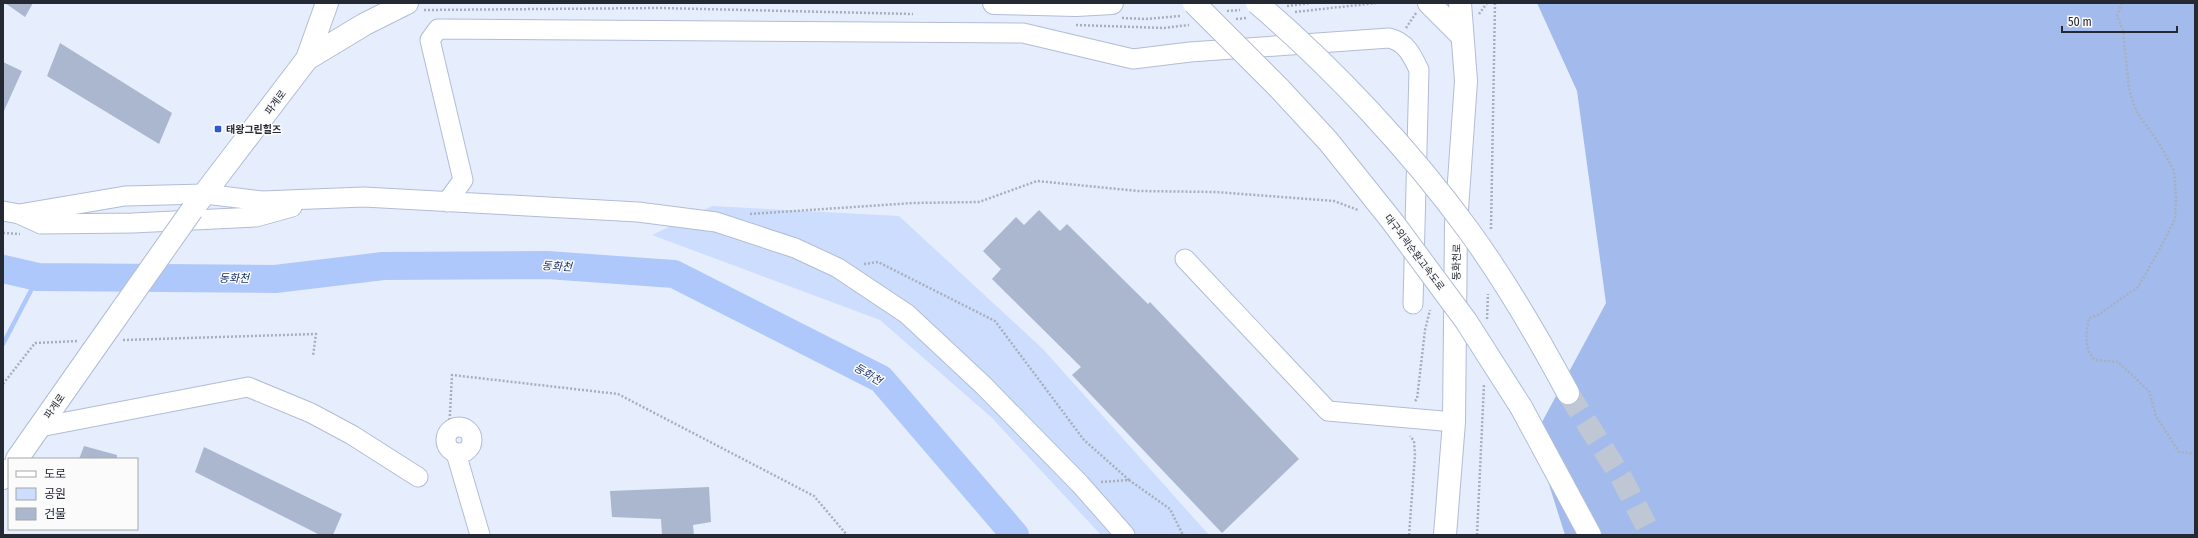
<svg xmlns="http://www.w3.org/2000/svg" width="2198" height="538" viewBox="0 0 2198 538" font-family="'Fira Sans Condensed','Noto Sans KR',sans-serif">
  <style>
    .green { fill: #cdddfd }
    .forest { fill: #a2bbec }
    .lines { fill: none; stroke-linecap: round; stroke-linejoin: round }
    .stream { stroke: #afc8fb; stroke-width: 4.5 }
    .river { stroke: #afc8fb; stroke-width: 28 }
    .building { fill: #abb7cf }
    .highway-tunnel { stroke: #bfc7d5; stroke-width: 22; stroke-dasharray: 22 11; stroke-linecap: butt }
    .minor-casing { stroke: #b1bdd5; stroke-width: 21 }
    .major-casing { stroke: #b1bdd5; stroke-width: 24 }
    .highway-casing { stroke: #b1bdd5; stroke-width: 24 }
    .path { stroke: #a8afbc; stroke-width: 2.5; stroke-dasharray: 2 2; stroke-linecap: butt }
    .minor { stroke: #fff; stroke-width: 19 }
    .major { stroke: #fff; stroke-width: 22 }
    .highway { stroke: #fff; stroke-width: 22 }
    .major-bridge-casing { stroke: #b1bdd5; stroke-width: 24; stroke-linecap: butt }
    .highway-bridge-casing { stroke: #b1bdd5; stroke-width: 24; stroke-linecap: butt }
    .major-bridge { stroke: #fff; stroke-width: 22 }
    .highway-bridge { stroke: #fff; stroke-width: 22 }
    .poi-dot { fill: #2c5ac9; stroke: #fbfbfb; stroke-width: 1.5 }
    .labels { text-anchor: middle; stroke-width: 3; stroke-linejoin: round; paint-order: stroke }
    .street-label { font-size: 10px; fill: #252933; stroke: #fbfbfb }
    .poi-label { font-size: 10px; font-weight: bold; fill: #252933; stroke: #fbfbfb; text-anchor: start }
    .water-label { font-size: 11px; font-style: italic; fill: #19326c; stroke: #fbfbfb }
  </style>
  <rect width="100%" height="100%" fill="#e6eefd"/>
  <path class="green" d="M712 206 899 216 1043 349 1209 535H1101L992 418 880 320 652 235Z"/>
  <path class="forest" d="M1537 3H2195V535H1565L1534 437 1606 303 1577 91Z"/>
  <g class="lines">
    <path class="stream" d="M3 344 38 277"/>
    <path class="river" d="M3 269 38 277 275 279 383 266 547 265 674 274 881 379 1015 535"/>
  </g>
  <path class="building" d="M5 3H33L25 17Z
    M60 43 172 113 159 144 47 76Z
    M3 62 22 71 3 113Z
    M1039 210 1060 231 1067 224 1148 304 1150 302 1299 459 1222 533 1072 375 1081 367 992 279 1001 269 983 251 1016 217 1024 225Z
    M84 446 117 455V459H79Z
    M204 447 342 514 333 535H320L195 472Z
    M709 487 711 522 693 525 694 535H662L661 519 612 517 610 491Z"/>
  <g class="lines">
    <path class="highway-tunnel" d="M1568 393 1621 477 1651 535"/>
    <g class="minor-casing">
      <path id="minor" d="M447 202 463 180 430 40 438 29 1023 33 1133 59 1190 52 1389 38C1406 42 1412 55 1419 70L1413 304
        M3 211 19 214 125 196 205 194 262 201 364 197 638 212 716 222 795 248 838 268 907 314 983 385 1080 484 1125 535
        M19 214 41 224 133 223 256 217 292 207
        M1185 259 1328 411 1454 422
        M40 427 248 387 311 413 352 435 418 477
        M446 440a13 13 0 1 1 26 0a13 13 0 1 1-26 0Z
        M456 453 480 535"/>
    </g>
    <g class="major-casing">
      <path id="major" d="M994 3 1076 5 1112 3
        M1429 3 1462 36
        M307 59 365 24 407 3
        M192 210 307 59 327 3
        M17 459 92 352
        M3 478 9 470
        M1445 535 1454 422 1456 224 1466 81 1460 3"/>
    </g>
    <g class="highway-casing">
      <path id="highway" d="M1521 407 1590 535"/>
    </g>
    <path class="path" d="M2122 3 2117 16 2123 30 2129 89 2136 111 2160 145 2174 171 2176 196 2175 219 2161 247 2138 287 2098 315 2089 318C2086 334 2083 348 2095 360L2118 362 2149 391 2156 416 2179 452 2195 454
      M1287 6 1310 3
      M424 10 660 8 913 14
      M1227 11 1240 10
      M1295 12 1376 3
      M1479 14 1487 3
      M1122 18 1146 19 1180 16
      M1236 19 1247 18
      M1076 25 1164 28 1189 25
      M1406 28 1416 13
      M750 214 913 203 979 202 1037 181 1138 191 1216 192 1334 201 1358 210
      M1491 229 1495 3
      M3 233 20 234
      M864 264 878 262 995 321 1084 440 1129 480
      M1487 319 1488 294
      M123 340 316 334 313 356
      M3 384 35 343 78 341
      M1415 401 1417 399 1425 330 1430 310
      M449 432 452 375 618 394 814 496 847 535
      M1101 482 1129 480 1170 509 1183 535
      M1409 535 1415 455 1414 441 1410 436
      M1477 535 1484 384"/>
    <use href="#minor" class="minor"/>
    <use href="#major" class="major"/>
    <use href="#highway" class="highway"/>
    <g class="major-bridge-casing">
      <path id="major-bridge" d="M92 352 192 210"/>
    </g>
    <g class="highway-bridge-casing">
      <path id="highway-bridge" d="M1194 3 1278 87 1328 141 1392 221 1466 321 1521 407
        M1257 3C1333 68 1410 150 1469 231 1506 282 1538 337 1568 393"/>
    </g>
    <use href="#major-bridge" class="major-bridge"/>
    <use href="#highway-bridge" class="highway-bridge"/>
  </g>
  <rect class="poi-dot" x="214" y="125" width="8" height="8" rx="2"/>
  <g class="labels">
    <g class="street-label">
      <text transform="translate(275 102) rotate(-53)" y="4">파계로</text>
      <text transform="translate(1415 252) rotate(53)" y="4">대구외곽순환고속도로</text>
      <text transform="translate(1456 262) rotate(-89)" y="4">동화천로</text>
      <text transform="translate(54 406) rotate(-55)" y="4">파계로</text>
    </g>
    <g class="poi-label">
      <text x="226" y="133">태왕그린힐즈</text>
    </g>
    <g class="water-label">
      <text transform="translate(557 266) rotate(3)" y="4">동화천</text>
      <text x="234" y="282">동화천</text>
      <text transform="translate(868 374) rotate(31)" y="4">동화천</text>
    </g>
  </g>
  <rect width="2198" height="538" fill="none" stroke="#252933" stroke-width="8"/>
  <rect x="8" y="458" width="130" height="72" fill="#fbfbfb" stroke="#a5a7ab"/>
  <rect x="16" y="471" width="20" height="6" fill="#ffffff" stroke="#a5a7ab"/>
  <text x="44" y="478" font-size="12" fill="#252933">도로</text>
  <rect x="16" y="488" width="20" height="12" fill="#cdddfd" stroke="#a5a7ab"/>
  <text x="44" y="498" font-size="12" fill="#252933">공원</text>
  <rect x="16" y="508" width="20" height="12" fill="#abb7cf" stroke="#a5a7ab"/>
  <text x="44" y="518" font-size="12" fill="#252933">건물</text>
  <path d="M2062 26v6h115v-6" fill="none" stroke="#252933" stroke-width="2"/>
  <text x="2068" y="26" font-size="12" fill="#252933" stroke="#fbfbfb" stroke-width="3" paint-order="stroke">50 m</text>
</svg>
